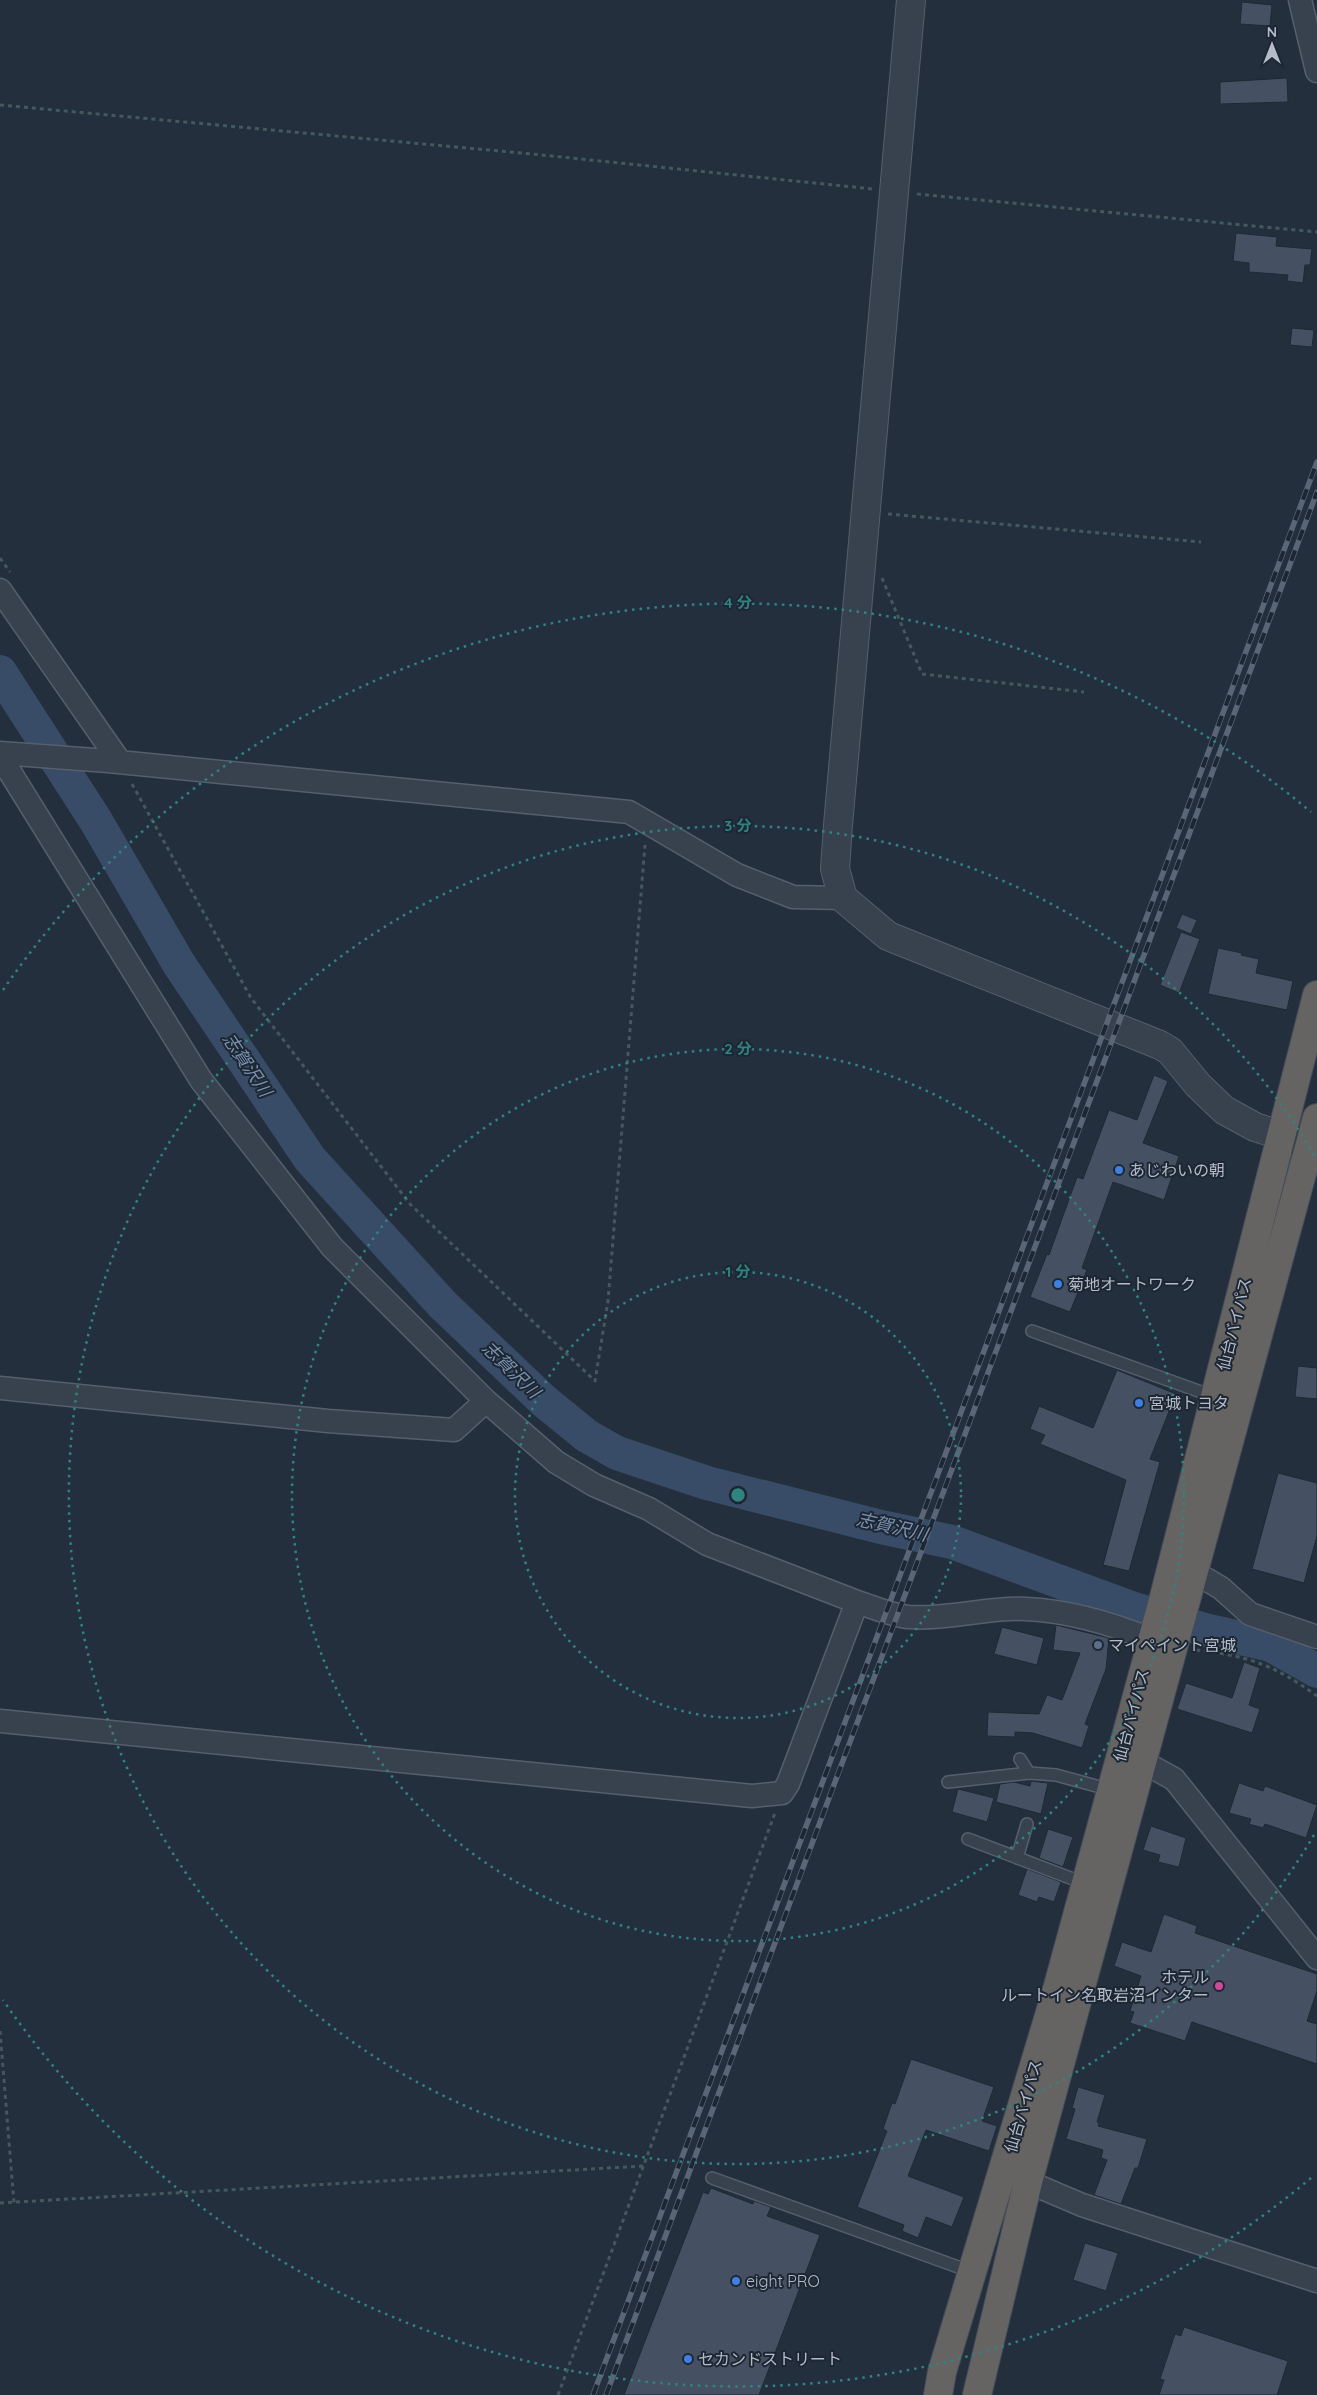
<svg xmlns="http://www.w3.org/2000/svg" width="1317" height="2395" viewBox="0 0 1317 2395" font-family="Quicksand,'Noto Sans JP',sans-serif">
  <style>
    .lines { fill: none; stroke-linecap: round; stroke-linejoin: round }
    .river { stroke: #394c67; stroke-width: 34 }
    .building { fill: #455162; stroke: #1f2835 }
    .service-casing { stroke: #565f6c; stroke-width: 14 }
    .minor-casing { stroke: #565f6c; stroke-width: 25 }
    .tertiary-casing { stroke: #565f6c; stroke-width: 30 }
    .trunk-casing { stroke: #434c59; stroke-width: 30 }
    .path { stroke: #44595c; stroke-width: 3; stroke-dasharray: 4 4; stroke-linecap: butt }
    .service { stroke: #38414e; stroke-width: 11 }
    .minor { stroke: #38414e; stroke-width: 22 }
    .tertiary { stroke: #38414e; stroke-width: 28 }
    .trunk { stroke: #656462; stroke-width: 28 }
    .rail-casing { stroke: #5a6575; stroke-width: 5.5 }
    .rail { stroke: #1d2633; stroke-width: 4; stroke-dasharray: 11; stroke-linecap: butt }
    .ring { fill: none; stroke: #308480; stroke-width: 2.5; stroke-dasharray: 2.5 5 }
    .shop-dot { fill: #3f7fe0; stroke: #1d2633; stroke-width: 2 }
    .service-dot { fill: #5c6f8a; stroke: #1d2633; stroke-width: 2 }
    .hotel-dot { fill: #d1479c; stroke: #1d2633; stroke-width: 2 }
    .labels { text-anchor: middle; stroke-width: 4; stroke-linejoin: round; paint-order: stroke }
    .poi-label { font-size: 16px; fill: #b4bcc9; stroke: #1d2633; text-anchor: start }
    .street-label { font-size: 16px; fill: #b4bcc9; stroke: #1d2633 }
    .water-label { font-size: 18px; font-style: italic; fill: #7c92b1; stroke: #1d2633 }
    .centre { fill: #308480; stroke: #1d2633; stroke-width: 2.5 }
    .ring-label { font-size: 15px; text-anchor: middle; font-weight: bold; fill: #308480; stroke: #1d2633; stroke-width: 4; stroke-linejoin: round; paint-order: stroke }
  </style>
  <rect width="100%" height="100%" fill="#242f3e"/>
  <g class="lines">
    <path class="river" d="M0 672 96 821 179 964 310 1159 443 1305 544 1401 587 1436 617 1453 707 1483 881 1527 952 1542 1131 1608 1205 1630 1271 1645 1317 1671"/>
  </g>
  <path class="building" d="M1242 2 1272 5 1270 26 1240 24Z
    M1287 78 1288 102 1220 104V82Z
    M1236 233 1277 237 1276 246 1312 249 1310 265H1305L1303 283 1287 281 1288 275 1249 272V263L1233 261Z
    M1292 328 1314 330 1312 347 1290 345Z
    M1182 914 1197 920 1191 934 1176 928Z
    M1181 932 1200 939 1179 993 1160 985Z
    M1218 948 1242 953 1241 955 1259 959 1256 973 1293 981 1287 1010 1208 994Z
    M1154 1075 1168 1081 1143 1143 1179 1156 1164 1200 1113 1182 1082 1268 1087 1270 1070 1312 1030 1297 1047 1254 1049 1255 1077 1177 1083 1179 1109 1110 1137 1120Z
    M1298 1366 1317 1368V1399L1295 1397Z
    M1117 1370 1176 1394 1150 1459 1160 1462 1129 1571 1103 1565 1126 1480 1040 1444 1045 1435 1030 1429 1039 1406 1093 1428Z
    M1278 1473 1317 1483V1536L1304 1583 1252 1569Z
    M1056 1625 1109 1638 1106 1669 1085 1724 1089 1726 1082 1748 1033 1733 1015 1732V1737L987 1736 988 1712 1039 1714 1047 1695 1062 1700 1080 1653 1053 1650Z
    M1002 1627 1044 1638 1037 1665 994 1654Z
    M1244 1662 1260 1668 1249 1705 1260 1709 1252 1733 1177 1709 1186 1683 1232 1698Z
    M1031 1781 1048 1783 1041 1814 996 1802 1000 1784 1014 1782 1030 1786Z
    M1239 1783 1263 1791 1265 1786 1317 1805 1306 1838 1265 1824 1263 1828 1249 1824 1251 1819 1229 1813Z
    M958 1789 994 1798 987 1822 952 1812Z
    M1151 1826 1186 1838 1179 1867 1158 1862 1160 1855 1143 1850Z
    M1048 1829 1073 1837 1063 1867 1039 1858Z
    M1027 1869 1061 1882 1054 1902 1039 1897 1037 1902 1018 1895Z
    M1164 1914 1197 1926 1195 1933 1317 1974V1991L1307 2021 1317 2024V2064L1192 2022 1185 2041 1130 2023 1134 2012 1130 2011 1141 1976 1114 1966 1122 1942 1151 1952Z
    M911 2059 994 2087 982 2121 997 2126 989 2151 926 2130 908 2176 964 2197 952 2227 926 2217 918 2238 902 2231 904 2225 857 2207 887 2131 883 2129 892 2103 895 2104Z
    M1078 2087 1105 2095 1097 2122 1099 2123 1098 2126 1147 2139 1138 2168H1135L1121 2204 1094 2195 1107 2160 1101 2158 1103 2150 1066 2139 1075 2109 1072 2108Z
    M711 2188 753 2204 754 2201 771 2207 767 2216 820 2235 759 2395H624L703 2192 708 2194Z
    M1085 2243 1118 2253 1106 2291 1073 2280Z
    M1184 2327 1288 2361 1277 2395H1159L1164 2380 1160 2379 1175 2334 1181 2336Z"/>
  <g class="lines">
    <g class="service-casing">
      <path id="service" d="M1032 1331 1215 1397
        M1020 1759 1029 1773
        M948 1782 1029 1773 1056 1775 1111 1790
        M968 1839 1086 1884
        M1017 1858 1027 1824
        M712 2178 972 2272"/>
    </g>
    <g class="minor-casing">
      <path id="minor" d="M1300 0 1317 71
        M0 590 120 762
        M0 753 108 761 629 812 737 875 793 897 843 898
        M0 756 201 1080 332 1247 486 1401 454 1430 328 1421 0 1388
        M1194 1572 1221 1588 1250 1614 1317 1637
        M857 1602C873 1607 891 1615 908 1617 948 1620 987 1607 1026 1609 1068 1611 1113 1624 1152 1640
        M0 1721 752 1796 782 1793 788 1784 857 1602 707 1544 649 1509 594 1485 556 1462 486 1401
        M1141 1761 1174 1779 1317 1958
        M1028 2182 1082 2205 1317 2281"/>
    </g>
    <g class="tertiary-casing">
      <path id="tertiary" d="M911 0 838 825 835 869 843 898 888 936 1160 1045 1170 1051 1198 1085 1224 1110 1255 1127 1317 1147"/>
    </g>
    <g class="trunk-casing">
      <path id="trunk" d="M938 2395 942 2372 1058 1986 1164 1597 1317 995
        M977 2395 1028 2182 1317 1118"/>
    </g>
    <path class="path" d="M0 105 532 154 873 189
      M917 194 1317 232
      M888 514 1201 542
      M0 558 10 572
      M882 578 922 674 1084 692
      M132 784 251 998 410 1204 595 1381 608 1301 645 845
      M1196 1650C1249 1656 1274 1665 1317 1696
      M0 2031 14 2203
      M0 2203 643 2166
      M558 2395 775 1813"/>
    <use href="#service" class="service"/>
    <use href="#minor" class="minor"/>
    <use href="#tertiary" class="tertiary"/>
    <use href="#trunk" class="trunk"/>
    <g class="rail-casing">
      <path id="rail" d="M593 2395 1317 462
        M606 2395 1317 492"/>
    </g>
    <use href="#rail" class="rail"/>
  </g>
  <g class="ring">
    <circle cx="738" cy="1495" r="223"/>
    <circle cx="738" cy="1495" r="446"/>
    <path d="M1314 1835A669 669 0 1 1 1314 1155"/>
    <path d="M1311 2178A892 892 0 0 1 3 2000M3 990A892 892 0 0 1 1311 812"/>
  </g>
  <g class="shop-dot">
    <circle cx="1119" cy="1170" r="5"/>
    <circle cx="1058" cy="1284" r="5"/>
    <circle cx="1139" cy="1403" r="5"/>
    <circle cx="736" cy="2281" r="5"/>
    <circle cx="688" cy="2359" r="5"/>
  </g>
  <circle class="service-dot" cx="1098" cy="1645" r="5"/>
  <circle class="hotel-dot" cx="1219" cy="1986" r="5"/>
  <g class="labels">
    <g class="poi-label">
      <text x="1129" y="1176">あじわいの朝</text>
      <text x="1068" y="1290">菊地オートワーク</text>
      <text x="1149" y="1409">宮城トヨタ</text>
      <text x="1108" y="1651">マイペイント宮城</text>
      <text x="1209" y="1983" text-anchor="end">ホテル<tspan x="1209" dy="18">ルートイン名取岩沼インター</tspan></text>
      <text x="746" y="2287">eight PRO</text>
      <text x="698" y="2365">セカンドストリート</text>
    </g>
    <g class="street-label">
      <text transform="translate(1234 1324) rotate(-76)" y="6">仙台バイパス</text>
      <text transform="translate(1131 1715) rotate(-75)" y="6">仙台バイパス</text>
      <text transform="translate(1023 2106) rotate(-74)" y="6">仙台バイパス</text>
    </g>
    <g class="water-label">
      <text transform="translate(247 1065) rotate(56)" y="6">志賀沢川</text>
      <text transform="translate(511 1370) rotate(44)" y="6">志賀沢川</text>
      <text transform="translate(892 1527) rotate(13)" y="6">志賀沢川</text>
    </g>
  </g>
  <circle cx="738" cy="1495" r="8" class="centre"/>
  <g class="ring-label">
    <text x="738" y="608">4 分</text>
    <text x="738" y="831">3 分</text>
    <text x="738" y="1054">2 分</text>
    <text x="738" y="1277">1 分</text>
  </g>
  <g transform="translate(1272 45)" stroke="#1d2633" stroke-width="4" paint-order="stroke">
  <path d="M0-4L9 19L0 12L-9 19Z" fill="#b4bcc9"/>
  <text y="-8" font-size="14" font-weight="bold" text-anchor="middle" fill="#b4bcc9">N</text>
  </g>
</svg>
